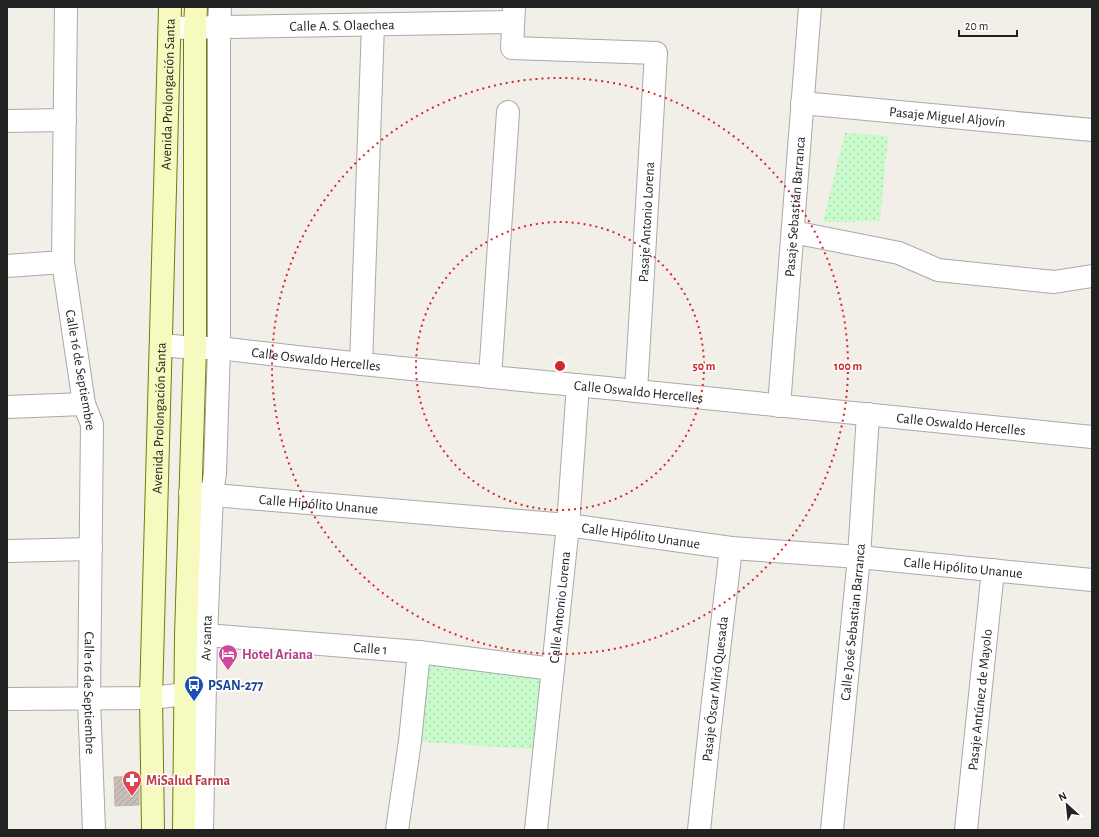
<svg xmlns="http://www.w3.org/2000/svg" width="1099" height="837" viewBox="0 0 1099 837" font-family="'Alegreya Sans',sans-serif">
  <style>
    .park { fill: url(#park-dots) }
    .building { fill: url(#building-hatch); stroke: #c4b6ab }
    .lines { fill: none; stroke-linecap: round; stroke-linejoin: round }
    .street-casing { stroke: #a9a9a9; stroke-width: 24 }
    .secondary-casing { stroke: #707d05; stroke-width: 24 }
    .street { stroke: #fff; stroke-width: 22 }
    .secondary { stroke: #f7fabf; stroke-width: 22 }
    .ring { fill: none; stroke: #d62828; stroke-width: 2; stroke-dasharray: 2 4 }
    .labels { text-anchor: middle; stroke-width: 3.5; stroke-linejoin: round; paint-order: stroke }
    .street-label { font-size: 14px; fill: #222; stroke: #fff }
    .hotel-label { font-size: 14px; font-weight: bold; fill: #b23c85; stroke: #fff; text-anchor: start }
    .transit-label { font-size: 14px; font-weight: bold; fill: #164399; stroke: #fff; text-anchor: start }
    .health-label { font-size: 14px; font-weight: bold; fill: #be3a42; stroke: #fff; text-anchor: start }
    .centre { fill: #d62828; stroke: #fff; stroke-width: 2 }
    .ring-label { font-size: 12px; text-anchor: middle; font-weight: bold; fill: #d62828; stroke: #fff; stroke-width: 3.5; stroke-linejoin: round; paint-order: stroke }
  </style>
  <defs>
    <pattern id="park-dots" width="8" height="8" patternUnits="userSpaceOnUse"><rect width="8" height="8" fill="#c8facc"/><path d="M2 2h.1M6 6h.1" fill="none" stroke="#acd6af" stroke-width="1.8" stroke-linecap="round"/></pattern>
    <pattern id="building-hatch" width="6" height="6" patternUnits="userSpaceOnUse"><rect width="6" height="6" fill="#c7bfb8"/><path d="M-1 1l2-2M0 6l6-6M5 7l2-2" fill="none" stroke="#aba49e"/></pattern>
  </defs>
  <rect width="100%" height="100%" fill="#f2efe9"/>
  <path class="park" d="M845 133 888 136 880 221 823 222Z
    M419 652 553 669 544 750 410 741Z"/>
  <path class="building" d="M139 776V805L115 806 114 777Z"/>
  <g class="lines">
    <g class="street-casing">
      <g id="street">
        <path id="s1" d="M66 7 63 262 84 404 92 424 89 699 94 830"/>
        <path d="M514 7 512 48 656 53 636 391"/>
        <path id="s2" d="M170 28 513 22"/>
        <path id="s3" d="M802 103 1092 130"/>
        <path d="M7 121 65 120"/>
        <path d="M793 232 899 253 938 270 1054 282 1092 276"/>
        <path d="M7 266 63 262"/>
        <path id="s4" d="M161 345 195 348H219C303 358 388 367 473 375 527 381 582 385 636 391L1092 437"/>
        <path d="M361 364 373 25"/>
        <path d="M490 377 508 112"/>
        <path id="s5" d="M779 406 810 7"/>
        <path d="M7 407 84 404"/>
        <path id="s6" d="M190 493 568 525 731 548 859 557 1092 580"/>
        <path d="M7 551 91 549"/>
        <path id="s7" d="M192 636 206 635 419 652 553 669"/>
        <path d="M7 699 151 698 186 694"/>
        <path id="s8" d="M202 830 206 635 212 494 215 473 219 348V27L220 7"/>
        <path d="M397 830 410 741 419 652"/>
        <path id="s9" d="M536 830 568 525 578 385"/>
        <path id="s10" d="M699 830 710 727 731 548"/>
        <path id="s11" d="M832 830 859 557 868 414"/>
        <path id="s12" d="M966 830 993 570"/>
      </g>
    </g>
    <g class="secondary-casing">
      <g id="secondary">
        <path id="s13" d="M153 830 151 698 170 7"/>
        <path d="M184 830 186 636 195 348V28L196 7"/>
      </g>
    </g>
    <use href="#street" class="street"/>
    <use href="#secondary" class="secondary"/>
  </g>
  <g class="ring">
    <circle cx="560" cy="366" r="144"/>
    <circle cx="560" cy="366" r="288"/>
  </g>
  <defs>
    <g id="hotel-pin" transform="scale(1)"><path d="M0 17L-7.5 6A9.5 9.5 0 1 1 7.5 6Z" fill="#d1479c" stroke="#fff"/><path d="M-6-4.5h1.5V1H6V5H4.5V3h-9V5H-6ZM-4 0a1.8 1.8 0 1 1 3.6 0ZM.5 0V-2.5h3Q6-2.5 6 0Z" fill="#fff"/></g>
    <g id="bus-pin" transform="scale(1)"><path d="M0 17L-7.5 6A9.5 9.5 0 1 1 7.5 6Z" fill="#1a4fb4" stroke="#fff"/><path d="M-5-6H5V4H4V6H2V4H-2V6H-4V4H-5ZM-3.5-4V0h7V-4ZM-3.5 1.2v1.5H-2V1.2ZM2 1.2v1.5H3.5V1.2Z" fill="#fff"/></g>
    <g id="pharmacy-pin" transform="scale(1)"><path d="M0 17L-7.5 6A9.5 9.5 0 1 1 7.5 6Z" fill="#e0444e" stroke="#fff"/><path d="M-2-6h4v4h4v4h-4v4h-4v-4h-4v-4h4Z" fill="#fff"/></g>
  </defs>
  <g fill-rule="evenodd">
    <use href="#hotel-pin" x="228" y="654"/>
    <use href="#bus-pin" x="194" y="685"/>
    <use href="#pharmacy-pin" x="132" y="780"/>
  </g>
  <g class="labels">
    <g class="street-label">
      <text dy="5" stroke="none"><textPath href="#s2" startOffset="172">Calle A. S. Olaechea</textPath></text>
      <text dy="5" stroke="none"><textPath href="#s13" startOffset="736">Avenida Prolongación Santa</textPath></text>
      <text dy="5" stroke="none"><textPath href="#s3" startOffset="146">Pasaje Miguel Aljovín</textPath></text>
      <text dy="5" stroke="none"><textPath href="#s5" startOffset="200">Pasaje Sebastián Barranca</textPath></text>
      <text transform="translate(646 222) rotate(-87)" y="5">Pasaje Antonio Lorena</text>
      <text dy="5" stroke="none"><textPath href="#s4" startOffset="156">Calle Oswaldo Hercelles</textPath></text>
      <text transform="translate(81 370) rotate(80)" y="5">Calle 16 de Septiembre</text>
      <text dy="5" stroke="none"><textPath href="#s4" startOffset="480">Calle Oswaldo Hercelles</textPath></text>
      <text dy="5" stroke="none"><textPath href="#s13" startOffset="412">Avenida Prolongación Santa</textPath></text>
      <text dy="5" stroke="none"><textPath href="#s4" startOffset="804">Calle Oswaldo Hercelles</textPath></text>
      <text dy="5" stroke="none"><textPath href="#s6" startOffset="129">Calle Hipólito Unanue</textPath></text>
      <text dy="5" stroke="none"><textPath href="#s6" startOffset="453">Calle Hipólito Unanue</textPath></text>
      <text dy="5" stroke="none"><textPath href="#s6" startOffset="777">Calle Hipólito Unanue</textPath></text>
      <text dy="5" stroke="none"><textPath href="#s9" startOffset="224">Calle Antonio Lorena</textPath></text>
      <text dy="5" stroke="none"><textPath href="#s11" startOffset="209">Calle José Sebastian Barranca</textPath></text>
      <text dy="5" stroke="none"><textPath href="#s8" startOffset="192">Av santa</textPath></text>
      <text dy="5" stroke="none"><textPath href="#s7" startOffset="179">Calle 1</textPath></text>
      <text dy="5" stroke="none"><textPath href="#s10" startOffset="142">Pasaje Óscar Miró Quesada</textPath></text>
      <text dy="5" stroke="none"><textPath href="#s1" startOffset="689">Calle 16 de Septiembre</textPath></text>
      <text dy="5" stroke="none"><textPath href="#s12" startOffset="131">Pasaje Antúnez de Mayolo</textPath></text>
    </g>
    <g class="hotel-label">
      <text x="242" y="659">Hotel Ariana</text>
    </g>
    <g class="transit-label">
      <text x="208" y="690">PSAN-277</text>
    </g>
    <g class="health-label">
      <text x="146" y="785">MiSalud Farma</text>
    </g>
  </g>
  <circle cx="560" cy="366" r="6" class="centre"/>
  <g class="ring-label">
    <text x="704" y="370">50 m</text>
    <text x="848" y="370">100 m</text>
  </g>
  <rect width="1099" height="837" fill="none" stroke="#222222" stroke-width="16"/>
  <g transform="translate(1067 805) rotate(333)" stroke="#ffffff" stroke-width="3" paint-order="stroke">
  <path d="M0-3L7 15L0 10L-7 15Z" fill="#222222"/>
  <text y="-6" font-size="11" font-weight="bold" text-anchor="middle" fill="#222222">N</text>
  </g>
  <path d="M959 30v6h58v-6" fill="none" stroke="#222222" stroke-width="2"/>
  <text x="965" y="30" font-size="12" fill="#222222" stroke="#ffffff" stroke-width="3" paint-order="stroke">20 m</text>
</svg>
